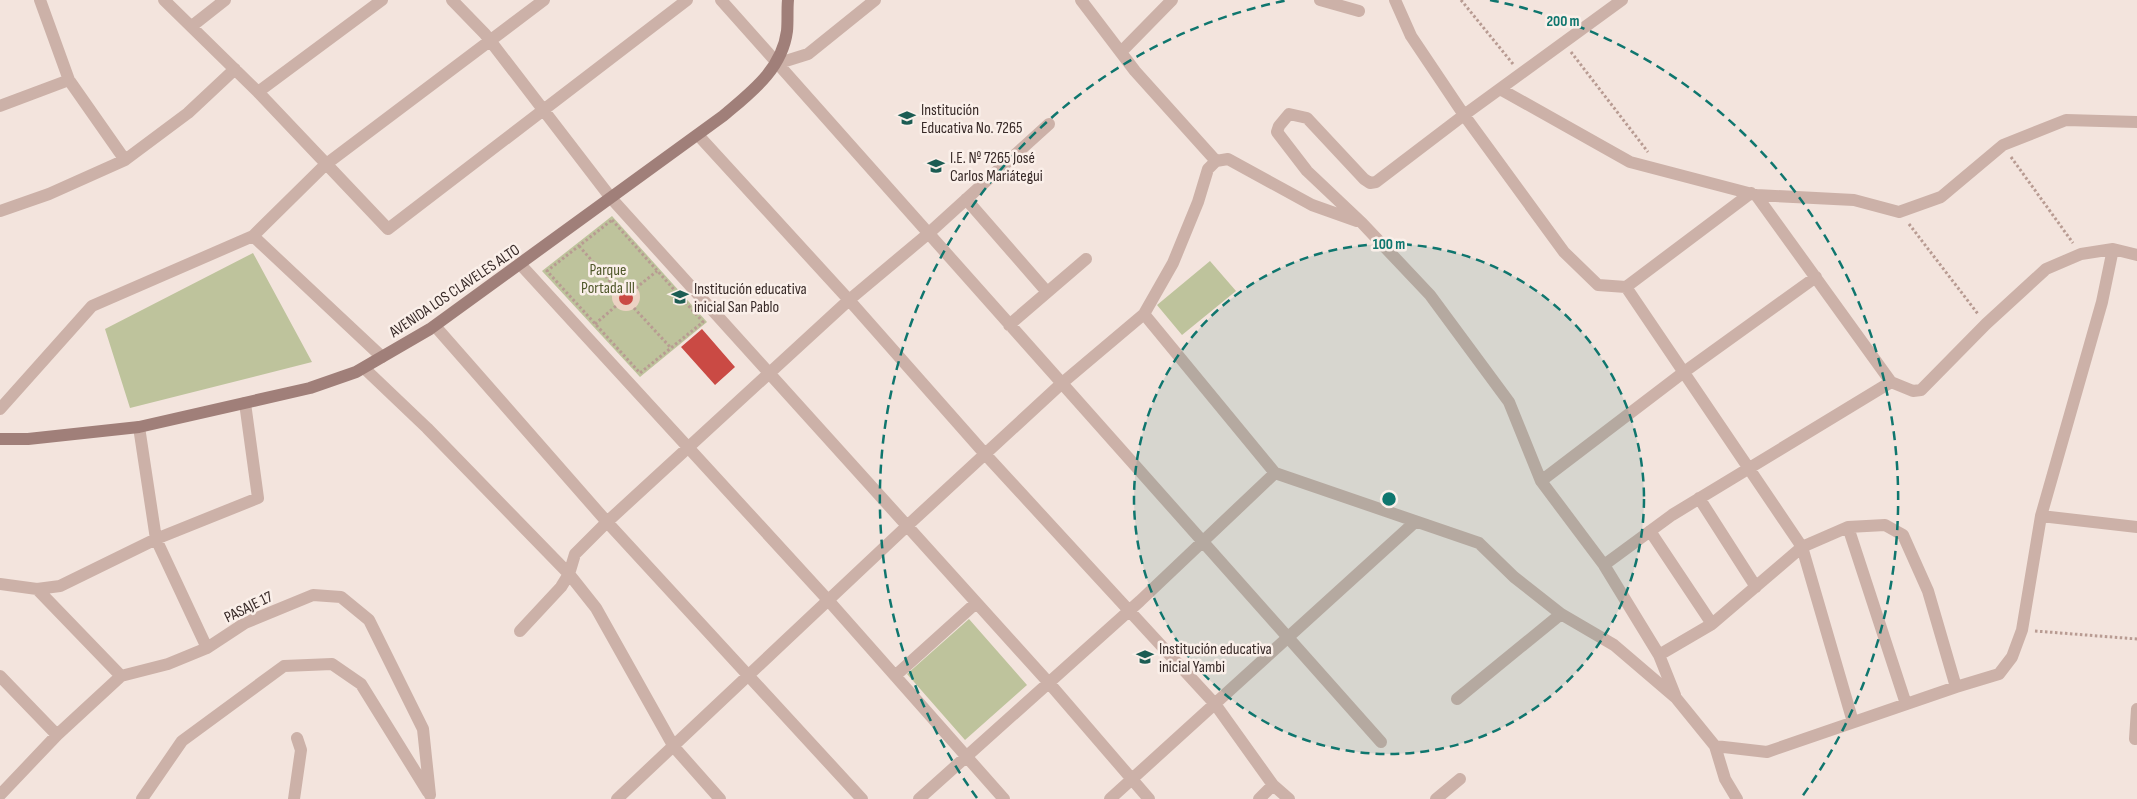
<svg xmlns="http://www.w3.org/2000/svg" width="2137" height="799" viewBox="0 0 2137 799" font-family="'Sofia Sans Condensed',sans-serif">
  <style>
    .green { fill: #bec39c }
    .plaza { fill: #ecd2c3 }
    .building { fill: #ca4a44 }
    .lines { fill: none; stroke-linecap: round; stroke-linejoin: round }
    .path { stroke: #b89b92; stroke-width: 3; stroke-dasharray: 2.5 2.5; stroke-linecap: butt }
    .street { stroke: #ccb1a8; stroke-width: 12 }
    .secondary { stroke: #a07f79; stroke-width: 12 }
    .ring { fill: none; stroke: #0f766e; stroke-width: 2.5; stroke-dasharray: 9 6 }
    .labels { text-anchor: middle; stroke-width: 5; stroke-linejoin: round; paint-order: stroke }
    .poi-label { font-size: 16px; fill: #382a28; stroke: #faefe9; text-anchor: start }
    .park-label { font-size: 16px; fill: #50582b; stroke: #faefe9 }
    .street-label { font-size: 16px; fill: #382a28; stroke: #faefe9 }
    .centre { fill: #0f766e; stroke: #faefe9; stroke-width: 2.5 }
    .ring-label { font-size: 15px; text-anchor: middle; font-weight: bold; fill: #0f766e; stroke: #faefe9; stroke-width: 5; stroke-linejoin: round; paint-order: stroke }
  </style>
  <rect width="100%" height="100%" fill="#f3e4dd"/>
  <path class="green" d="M612 216 707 322 640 377 542 271Z
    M253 253 312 362 130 408 105 329Z
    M1210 261 1236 291 1182 335 1157 305Z
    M969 619 1027 685 965 740 907 674Z"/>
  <path class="plaza" d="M612 297a14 14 0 1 1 28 0a14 14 0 1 1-28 0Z"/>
  <path class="building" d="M619 298a7 7 0 1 1 14 0a7 7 0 1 1-14 0Z
    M702 329 735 367 715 385 681 347Z"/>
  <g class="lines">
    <path class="path" d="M1461 0 1513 64
      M1571 52 1648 152
      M2011 157 2073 243
      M612 220 703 322 640 373 547 271Z
      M1909 224 1978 314
      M579 246 616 288
      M636 288 657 271
      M634 308 671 348
      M595 324 616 306
      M2035 631 2137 639"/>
    <path class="street" d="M40 0 69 80 125 160
      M164 0 258 92 388 229 687 0
      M452 0 485 34 611 198 1049 683 1149 799
      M721 0 1381 742
      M1081 0 1135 71 1216 161
      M1320 0 1359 11
      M1395 0 1411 36 1464 115 1564 252 1598 285 1626 287 1802 547 1853 722
      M1622 0 1464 115 1376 182 1370 183 1364 179 1307 118 1289 114 1279 126 1277 132 1307 171 1362 223 1430 295 1509 402 1541 481 1604 565 1659 655 1675 695
      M192 26 225 0
      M1121 52 1172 0
      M776 64 808 54 875 0
      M1500 89 1630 162 1756 195 1854 200 1899 212 1941 197 2003 145 2066 120 2137 122
      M258 92 382 0
      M0 106 69 80
      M698 135 849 300 985 454 1215 704 1273 785 1289 799
      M1756 195 1891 382 1913 391 1921 390 1986 324 2046 269 2081 254 2113 249 2137 255
      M966 199 1047 292
      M0 211 49 194 125 160 188 113 235 69
      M253 236 382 357
      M520 264 828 600 1004 799
      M1626 287 1751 193
      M1144 314 1275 473 1479 543 1514 577 1561 614 1614 645 1676 698 1715 746 1767 752 1956 687 1999 674 2012 657 2022 630 2041 516 2102 302 2113 249
      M1009 325 1086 259
      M435 326 607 522 862 799
      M364 368 427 428 569 574 596 608 674 747 720 799
      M0 409 92 306 253 236 325 165 544 0
      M139 427 156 539 207 648
      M1541 481 1684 372 1816 277
      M1699 498 1756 587
      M2041 516 2137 527
      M1848 527 1906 704
      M1650 531 1712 624
      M1604 565 1672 515 1891 382
      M0 584 37 589 60 586 156 539 258 498 245 403
      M37 589 121 676
      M520 631 561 587 569 574 575 554 607 522 849 300 929 233 1049 124
      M1659 655 1712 624 1802 547 1848 527 1885 525 1903 535 1928 591 1956 687
      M0 676 57 735
      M895 676 976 603
      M1457 699 1561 614
      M2135 739 2137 709
      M1715 746 1725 779 1737 799
      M0 795 57 735 121 676 168 664 207 648 245 623 313 595 341 597 369 620 423 729 430 795
      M142 799 182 741 284 666 332 664 361 684 428 792
      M294 799 301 750 297 738
      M617 799 907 526 1061 384 1144 314 1173 263 1198 202 1208 169 1216 161 1228 159 1312 205 1357 221
      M919 799 1140 601 1275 473
      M1110 799 1415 522
      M1259 799 1273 785
      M1436 799 1460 779"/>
    <path class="secondary" d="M0 439H28L139 427 310 388 356 372 430 329 723 116C750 93 782 70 787 31 788 21 787 10 788 0"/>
  </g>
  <circle cx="1389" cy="499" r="255" fill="#0f766e" fill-opacity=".12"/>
  <g class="ring">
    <circle cx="1389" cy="499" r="255"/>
    <path d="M977 798A509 509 0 0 1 1288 0M1490 0A509 509 0 0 1 1801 798"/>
  </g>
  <defs>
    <g id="school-bare" transform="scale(1.35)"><path d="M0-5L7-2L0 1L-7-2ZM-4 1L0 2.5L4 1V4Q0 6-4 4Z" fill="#1c5c53" stroke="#faefe9" stroke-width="2.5" paint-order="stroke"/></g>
  </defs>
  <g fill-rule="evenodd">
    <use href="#school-bare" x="907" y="118"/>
    <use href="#school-bare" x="936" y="166"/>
    <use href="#school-bare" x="680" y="297"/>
    <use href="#school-bare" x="1145" y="657"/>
  </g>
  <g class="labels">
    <g class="poi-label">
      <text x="921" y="115">Institución<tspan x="921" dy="18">Educativa No. 7265</tspan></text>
      <text x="950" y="163">I.E. Nº 7265 José<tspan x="950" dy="18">Carlos Mariátegui</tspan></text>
      <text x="694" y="294">Institución educativa<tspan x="694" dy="18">inicial San Pablo</tspan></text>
      <text x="1159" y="654">Institución educativa<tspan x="1159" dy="18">inicial Yambi</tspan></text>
    </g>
    <g class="park-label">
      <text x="608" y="275">Parque<tspan x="608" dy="18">Portada III</tspan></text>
    </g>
    <g class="street-label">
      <text transform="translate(454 290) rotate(-34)" y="6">AVENIDA LOS CLAVELES ALTO</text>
      <text transform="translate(248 606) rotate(-26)" y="6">PASAJE 17</text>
    </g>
  </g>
  <circle cx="1389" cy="499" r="8" class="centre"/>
  <g class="ring-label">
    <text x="1563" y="26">200 m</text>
    <text x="1389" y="249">100 m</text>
  </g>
</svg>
